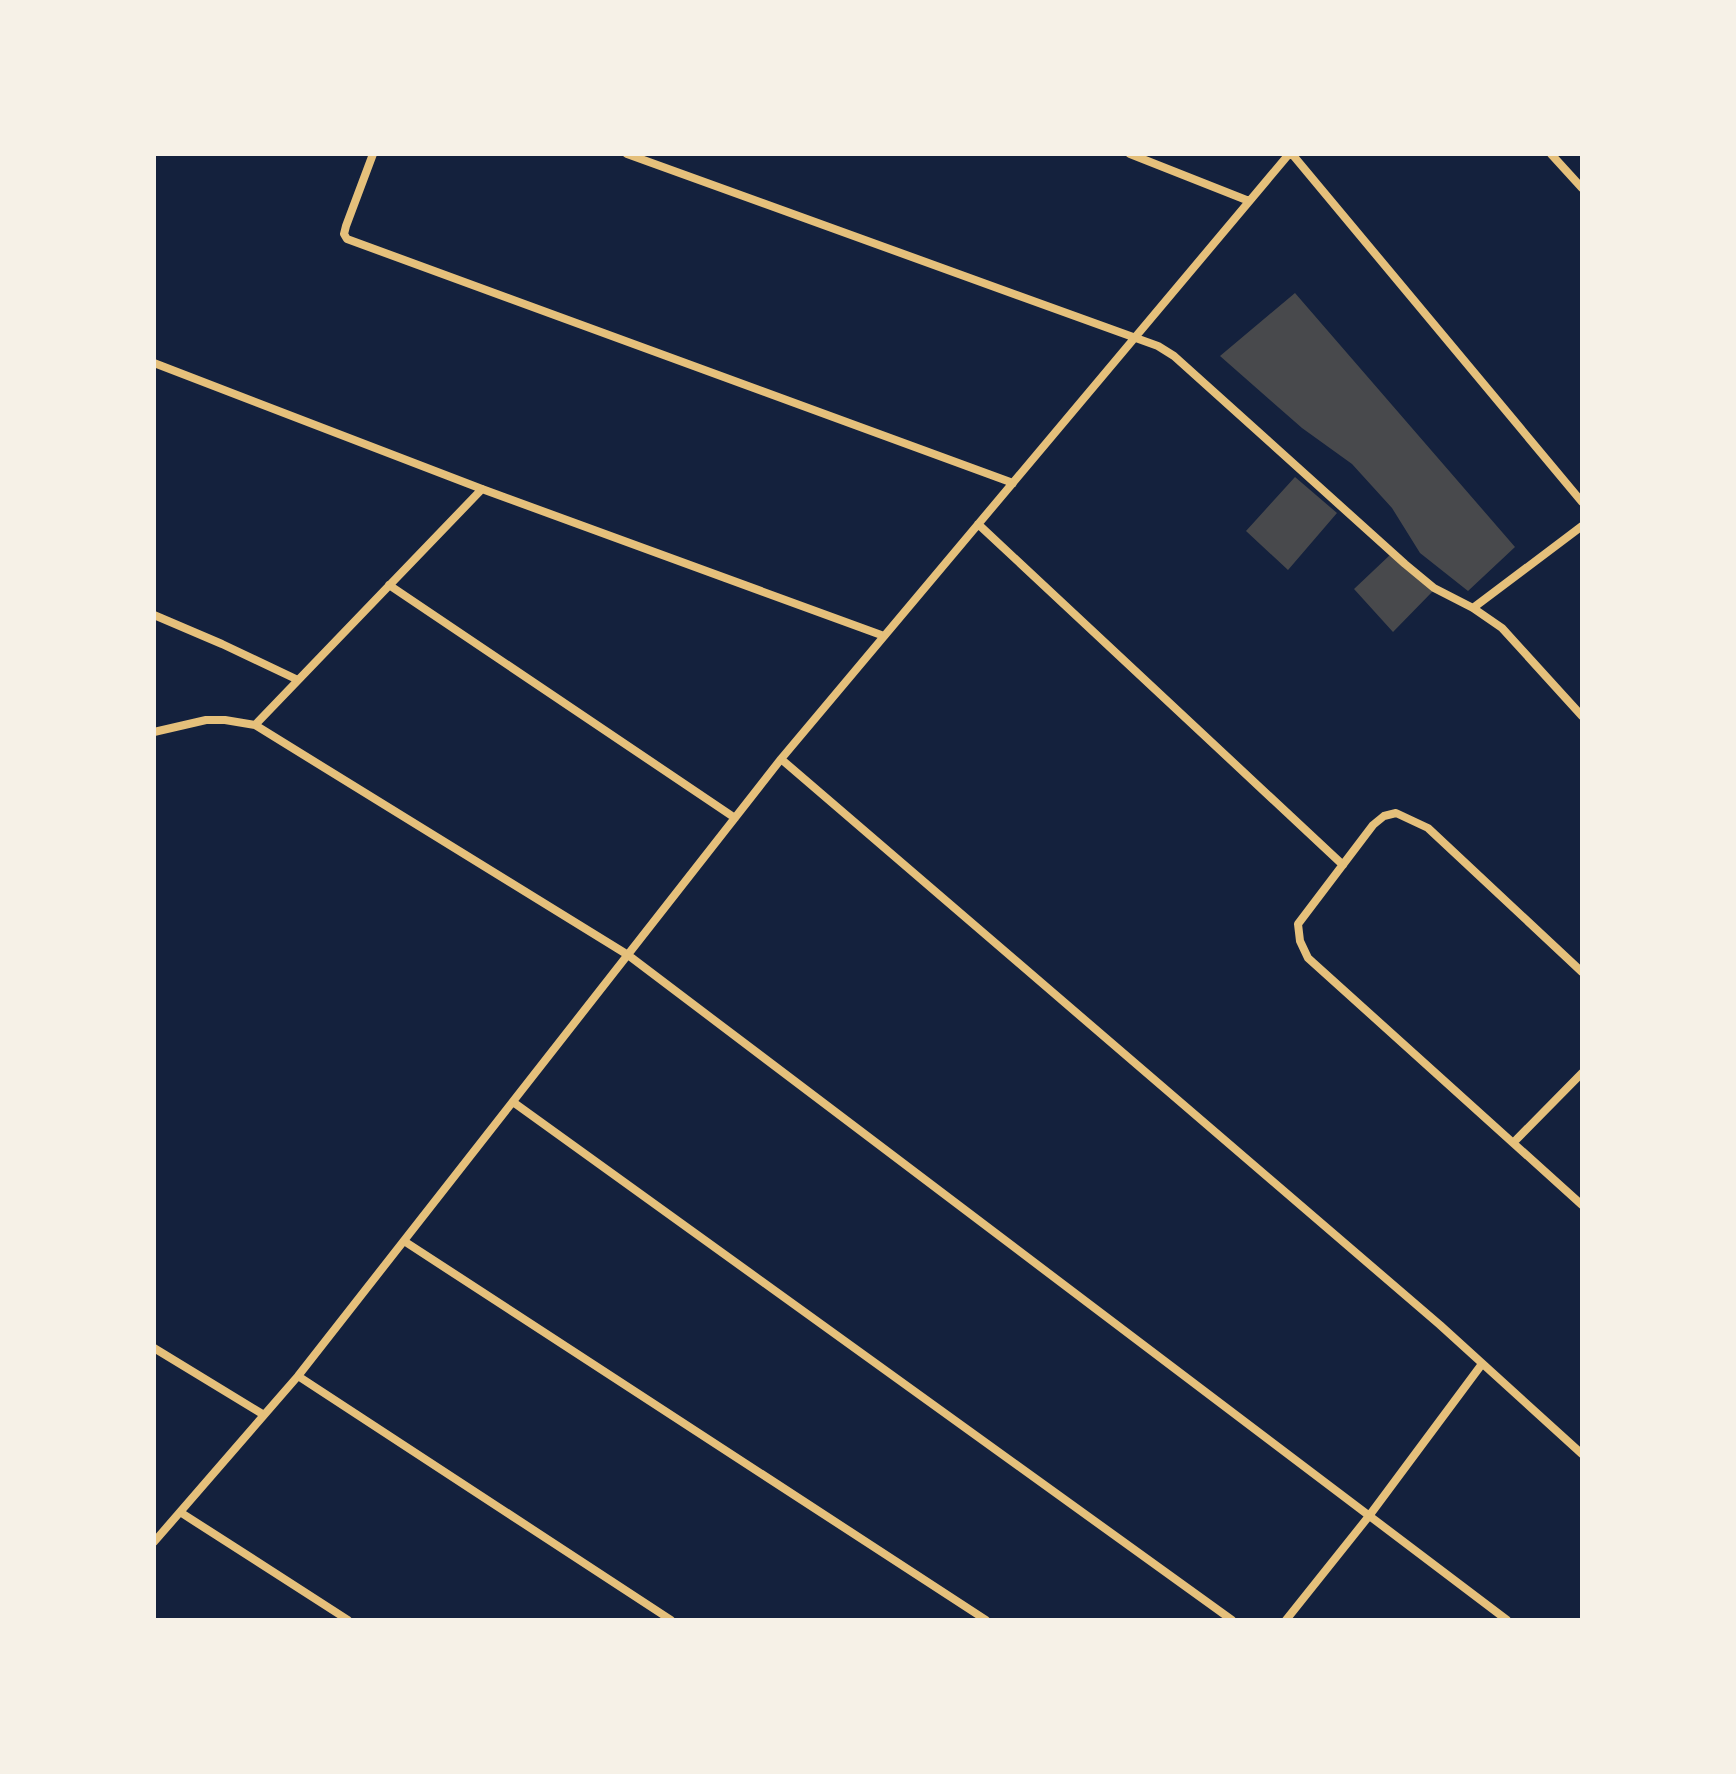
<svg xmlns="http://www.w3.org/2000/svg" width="1736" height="1774" viewBox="0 0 1736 1774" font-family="'PT Sans',sans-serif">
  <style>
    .building { fill: #48494c }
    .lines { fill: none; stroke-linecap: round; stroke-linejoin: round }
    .minor { stroke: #e5c07b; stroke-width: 8 }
  </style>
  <rect width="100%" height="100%" fill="#14213d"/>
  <path class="building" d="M1295 293 1515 547 1468 591 1420 553 1392 508 1352 464 1302 428 1220 356Z
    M1295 477 1337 513 1288 570 1246 531Z
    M1391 554 1433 591 1393 632 1354 589Z"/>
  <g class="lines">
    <path class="minor" d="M373 154 346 226 344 234 347 239 1013 483
      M627 154 1158 346 1174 356 1405 564 1434 588 1473 608 1502 628 1582 716
      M1130 154 1249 201
      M1292 154 1582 502
      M1551 154 1582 188
      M154 363 482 489 884 636
      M978 524 1343 865
      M389 585 735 818
      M1473 608 1582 526
      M154 615 222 644 298 680
      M255 725 482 489
      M154 732 206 720H225L255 725 628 955 1507 1620
      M781 759 1440 1325 1582 1454
      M1582 972 1428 828 1396 813 1384 816 1373 825 1298 924 1300 941 1308 958 1582 1205
      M513 1102 1232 1620
      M1513 1143 1582 1073
      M404 1241 986 1620
      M154 1348 264 1415
      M298 1376 671 1620
      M180 1512 348 1620
      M154 1542 298 1376 781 759 1289 154
      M1286 1620 1369 1516 1482 1364"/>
  </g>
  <rect width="1736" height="1774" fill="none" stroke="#f6f1e7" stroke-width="312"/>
</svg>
